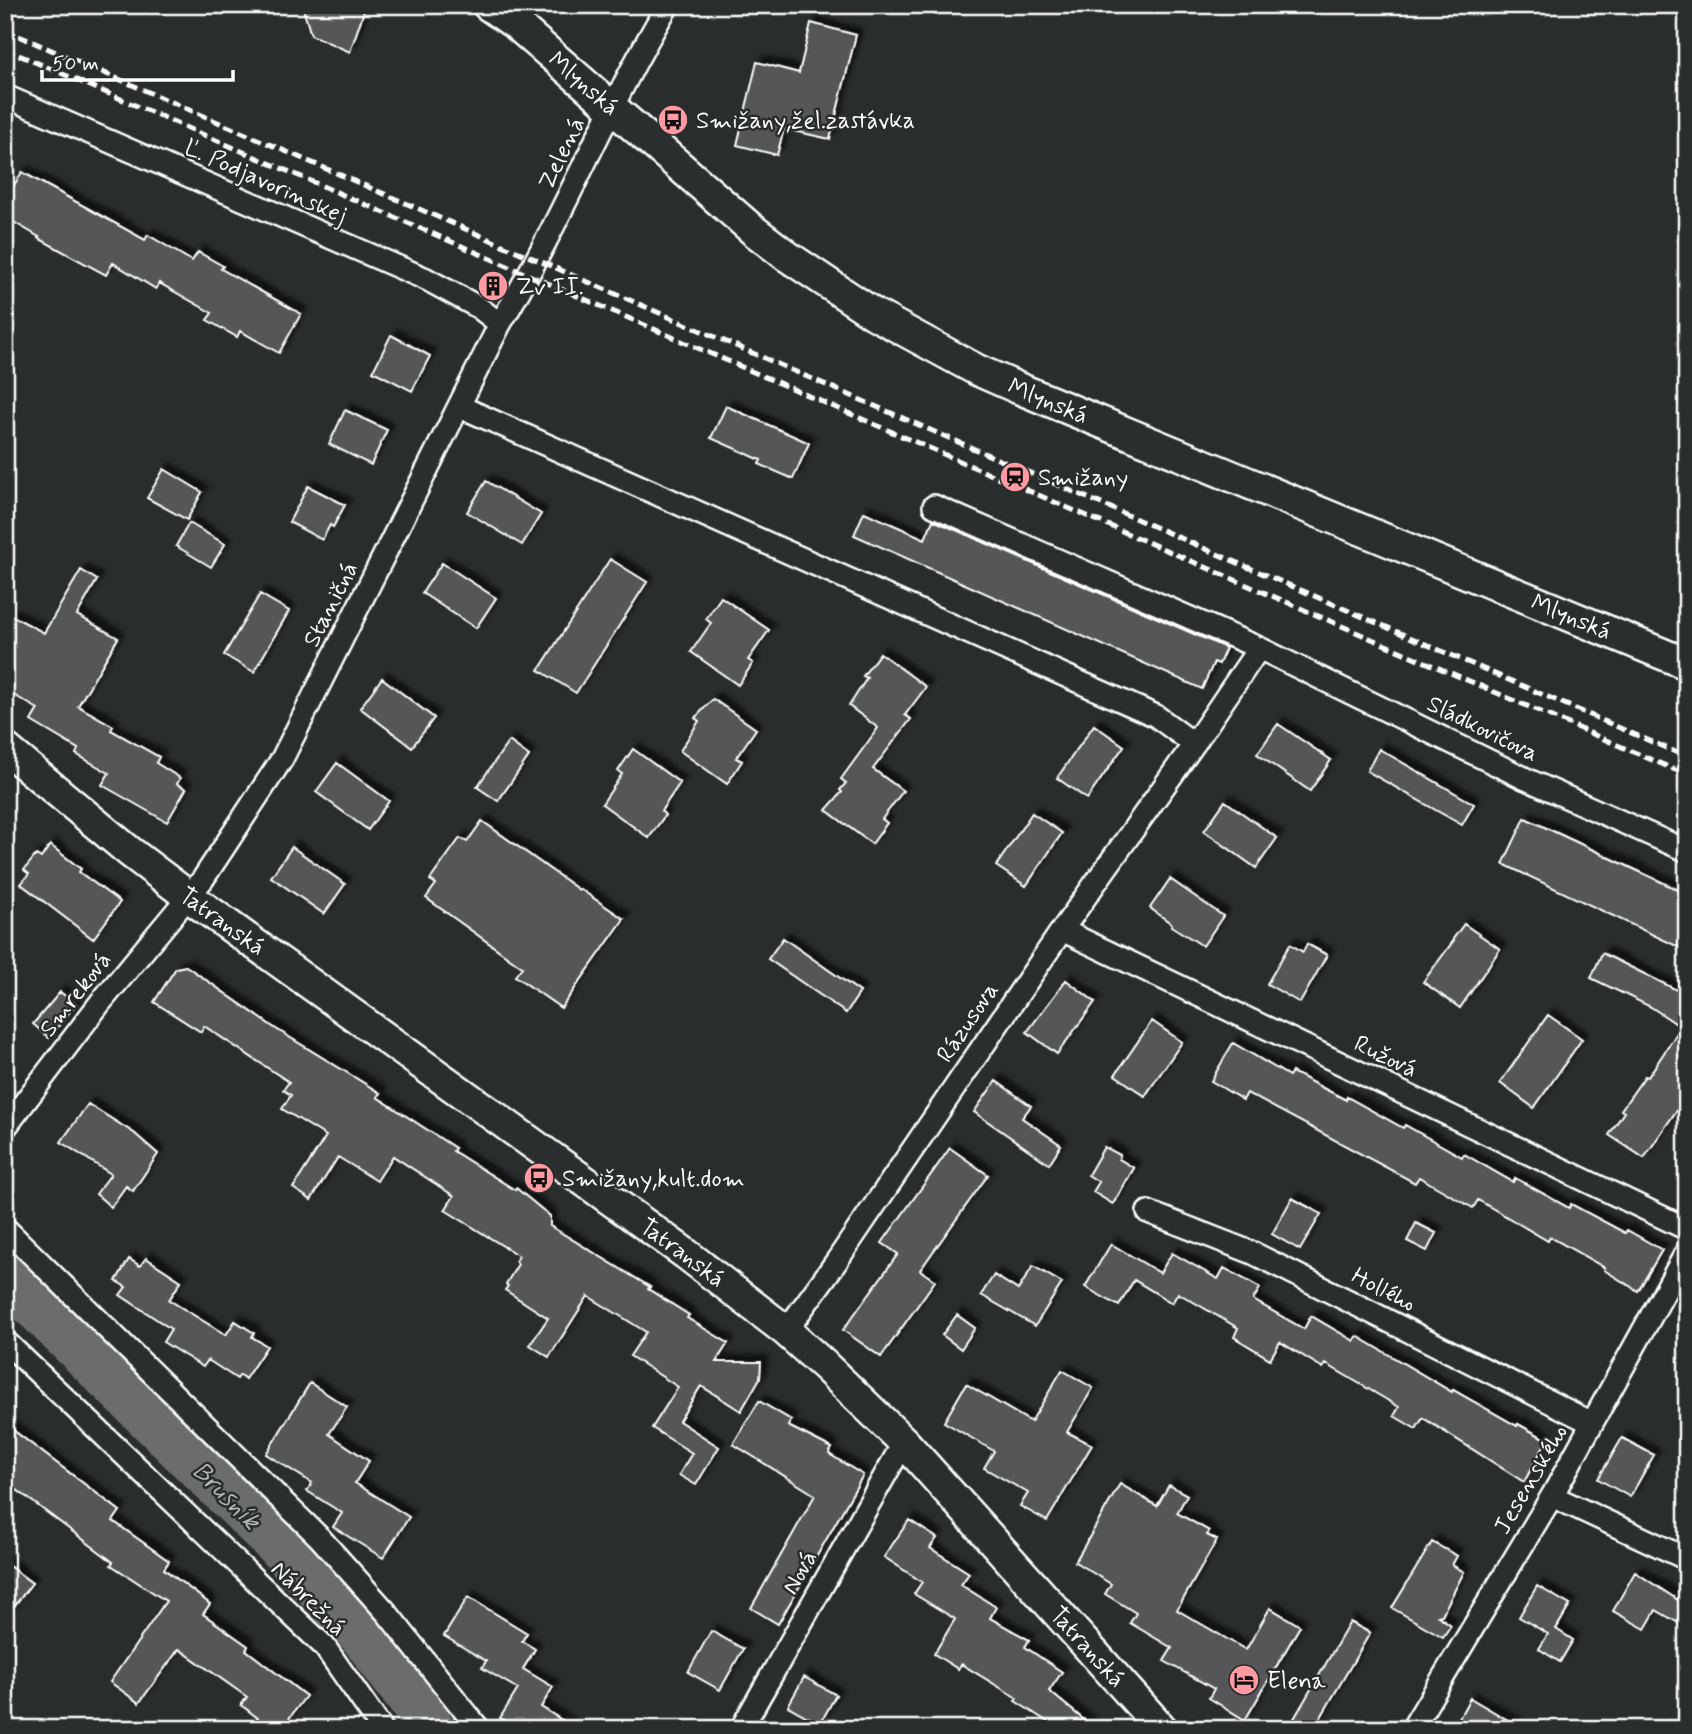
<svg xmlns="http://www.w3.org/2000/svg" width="1692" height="1734" viewBox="0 0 1692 1734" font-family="Mynerve,sans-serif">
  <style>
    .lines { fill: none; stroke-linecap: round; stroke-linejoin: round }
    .river { stroke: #6a6c6d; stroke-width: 46 }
    .building { fill: #555758; stroke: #fff; stroke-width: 2; filter: url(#shadow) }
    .street-casing { stroke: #fff; stroke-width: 26 }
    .secondary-casing { stroke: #fff; stroke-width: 35 }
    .street { stroke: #2a2d2e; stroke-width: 21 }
    .secondary { stroke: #2a2d2e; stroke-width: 30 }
    .rail { stroke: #fff; stroke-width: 5; stroke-dasharray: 10 5; stroke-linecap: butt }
    .labels { text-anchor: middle; stroke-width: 5; stroke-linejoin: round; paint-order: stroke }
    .street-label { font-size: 24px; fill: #fff; stroke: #2a2d2e }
    .poi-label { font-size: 24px; fill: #fff; stroke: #2a2d2e; text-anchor: start }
    .water-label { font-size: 26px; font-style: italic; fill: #b4b6b6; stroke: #2a2d2e }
  </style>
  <defs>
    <filter id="shadow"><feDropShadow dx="6" dy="-6" stdDeviation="2" flood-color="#0009"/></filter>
  </defs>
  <rect width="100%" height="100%" fill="#2a2d2e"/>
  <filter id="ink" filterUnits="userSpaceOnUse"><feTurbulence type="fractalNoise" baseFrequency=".0143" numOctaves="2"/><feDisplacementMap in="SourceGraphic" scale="14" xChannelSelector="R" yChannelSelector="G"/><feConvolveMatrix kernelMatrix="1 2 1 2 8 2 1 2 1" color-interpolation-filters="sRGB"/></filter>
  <g filter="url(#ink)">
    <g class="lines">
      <path class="river" d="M5 1277 277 1544 363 1636 432 1729"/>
    </g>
    <path class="building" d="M302 5H366L350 52 311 35Z
      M811 23 856 35 830 139 784 129 777 155 737 145 757 62 799 73Z
      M22 172 145 240 148 235 192 261 198 252 223 266 221 269 301 314 279 353 240 331 237 337 207 320 212 313 159 283 156 289 113 263 106 275 38 238 39 237 5 217V200Z
      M391 335 430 356 412 391 373 371Z
      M726 406 809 443 793 479 759 464 761 460 711 438Z
      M345 410 387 430 371 465 329 444Z
      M164 469 202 492 187 520 147 498Z
      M486 481 541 514 522 545 467 512Z
      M308 486 345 505 333 527 330 525 322 540 289 522Z
      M864 512 925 539 933 520 1226 648 1219 664 1214 662 1202 689 854 535Z
      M189 523 225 544 211 567 176 546Z
      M610 559 647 582 576 693 539 670Z
      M442 563 496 598 476 628 422 593Z
      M81 570 97 580 77 615 118 638 78 706 113 726 111 730 159 757 156 763 180 778 177 784 186 789 167 822 102 785 109 773 76 754 78 749 31 721 38 709 5 690V612L44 633Z
      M260 594 289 611 254 672 224 655Z
      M721 597 769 630 748 660 753 663 738 685 691 652 711 623 706 619Z
      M880 653 926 687 905 715 911 719 873 769 903 791 882 819 887 823 872 844 826 810 842 792 840 790 846 783 841 779 878 728 849 706 867 678 863 676Z
      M382 678 434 718 412 747 360 708Z
      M713 699 756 729 736 758 742 761 727 784 680 751 699 721 695 718Z
      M1278 724 1331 760 1310 791 1257 754Z
      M1094 725 1124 746 1087 799 1057 778Z
      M509 741 529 756 498 801 477 787Z
      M633 749 680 783 661 811 665 815 649 838 602 804 622 774 618 771Z
      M1379 749 1474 804 1462 825 1367 771Z
      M337 763 389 801 368 830 316 792Z
      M1225 801 1277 838 1256 868 1204 831Z
      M1032 813 1062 833 1026 886 996 866Z
      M1525 818 1687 894V951L1503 864Z
      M482 821 579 890 580 889 624 919 561 1008 515 976 522 967 426 898 436 884 430 880 460 838 467 842Z
      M50 845 81 869 79 872 120 902 93 939 21 884 29 874 24 870 36 855 41 858Z
      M292 847 345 884 324 914 271 877Z
      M1170 879 1223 916 1203 946 1171 926 1172 924 1150 908Z
      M1464 924 1500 949 1460 1008 1423 982 1454 940 1453 939Z
      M783 938 860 992 846 1013 768 959Z
      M1290 944 1303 952 1307 944 1327 955 1300 1003 1267 984Z
      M1602 953 1687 995V1095L1644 1158 1609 1135 1624 1112 1621 1110 1645 1076 1648 1077 1681 1027 1651 1007 1591 978Z
      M186 966 276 1029 380 1093 377 1097 455 1148 453 1151 515 1190 516 1188 550 1216V1226L650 1287 648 1289 689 1315 687 1318 728 1343 716 1362H761L760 1378 741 1411 701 1386 679 1421 719 1447 696 1485 679 1475 692 1453 652 1428 678 1387 630 1356 646 1332 588 1296 549 1357 530 1345 548 1318 505 1290 508 1286 506 1284 518 1264 516 1261 519 1256 445 1210 454 1196 393 1156 377 1181 338 1157 311 1200 293 1188 326 1136 282 1109 291 1095 283 1090 289 1082 204 1026 201 1032 154 1002 176 968Z
      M1066 980 1095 1002 1057 1054 1027 1032Z
      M60 992 76 1004 49 1038 33 1024Z
      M1548 1015 1582 1039 1534 1108 1500 1083Z
      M1152 1021 1182 1042 1145 1096 1115 1075Z
      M1233 1043 1289 1076 1292 1072 1346 1100 1347 1097 1403 1128 1405 1125 1462 1157 1464 1154 1513 1182 1515 1178 1569 1208 1571 1204 1625 1233 1627 1230 1662 1250 1638 1291 1604 1270 1605 1268 1550 1237 1548 1241 1478 1200 1473 1208 1419 1177 1415 1183 1247 1093 1243 1100 1211 1081Z
      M996 1081 1031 1106 1022 1118 1061 1145 1049 1164 974 1112Z
      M88 1104 134 1133 158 1154 133 1191 126 1186 111 1207 96 1194 111 1174 61 1142Z
      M1104 1147 1120 1155 1119 1159 1134 1168 1113 1204 1093 1192 1099 1182 1088 1175Z
      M950 1148 988 1175 920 1270 935 1281 881 1357 843 1330 898 1254 882 1243Z
      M1292 1198 1321 1214 1300 1250 1272 1234Z
      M1416 1223 1436 1233 1427 1251 1407 1241Z
      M1111 1244 1160 1273 1172 1253 1218 1279 1224 1268 1260 1288 1253 1300 1304 1329 1311 1316 1354 1341 1357 1336 1452 1392 1453 1390 1517 1426 1518 1424 1547 1440 1524 1482 1423 1418 1416 1429 1394 1416 1399 1407 1326 1364 1323 1368 1280 1342 1270 1359 1234 1337 1238 1328 1178 1293 1172 1303 1134 1280 1119 1306 1085 1287Z
      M146 1258 181 1281 169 1300 226 1335 235 1321 254 1333 252 1337 267 1346 245 1379 240 1375 237 1379 208 1360 203 1367 163 1342 171 1329 120 1295 126 1287 116 1281 129 1259 140 1266Z
      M1033 1266 1062 1283 1035 1326 981 1295 994 1275 1018 1290Z
      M957 1315 975 1328 961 1349 942 1335Z
      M1062 1370 1093 1388 1067 1432 1092 1445 1047 1521 1020 1506 1028 1493 984 1468 994 1451 944 1422 966 1384 1031 1422Z
      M310 1383 347 1407 329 1434 369 1461 355 1483 409 1517 383 1558 333 1527 342 1513 307 1491 312 1483 266 1454Z
      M759 1401 791 1420 788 1426 832 1448 829 1454 863 1475 778 1624 751 1608 815 1495 733 1444Z
      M5 1424 120 1511 113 1521 169 1561 164 1569 210 1604 203 1614 248 1646 246 1650 306 1696 281 1729H272L241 1705 247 1697 179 1649 139 1703 110 1682 166 1601 111 1565 113 1562 5 1481Z
      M1622 1438 1654 1455 1630 1497 1598 1479Z
      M1120 1484 1157 1506 1169 1485 1187 1495 1177 1513 1209 1531 1207 1535 1217 1540 1177 1610 1246 1650 1270 1608 1300 1626 1245 1720 1209 1698 1214 1689 1164 1661 1172 1648 1130 1623 1136 1613 1105 1594 1111 1584 1075 1562Z
      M909 1520 937 1538 930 1548 969 1573 961 1585 996 1607 990 1618 1029 1640 1025 1647 1062 1672 1049 1691 1095 1729H1052L1051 1724 1015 1701 1017 1698 961 1664 958 1669 934 1654 955 1619 914 1594 922 1582 884 1557Z
      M1432 1542 1457 1556 1452 1565 1464 1572 1442 1615 1438 1616 1451 1625 1443 1637 1392 1608Z
      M5 1563 32 1583 5 1618Z
      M1635 1572 1687 1606V1628L1656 1610 1645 1629 1613 1611Z
      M1537 1586 1570 1605 1556 1629 1573 1640 1560 1662 1539 1649 1548 1634 1519 1617Z
      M468 1597 527 1633 522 1641 535 1649 523 1669 553 1687 541 1707 576 1729H517L500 1718 518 1689 482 1668 486 1661 444 1636Z
      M1350 1622 1370 1633 1314 1729H1288Z
      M711 1631 743 1649 720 1690 688 1672Z
      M804 1677 836 1695 820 1724 788 1706Z
      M1470 1698 1523 1729H1453Z"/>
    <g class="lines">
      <g class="street-casing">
        <path id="street" d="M5 96 426 279 478 307 500 324
          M459 406 1156 716 1194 744 1259 648
          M934 506 1259 648 1526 779 1687 851
          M1062 930 1687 1229
          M5 1128 100 1003 203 879 282 759 500 324C562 221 606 108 668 5
          M1148 1212 1253 1253 1592 1423
          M5 1228 320 1538 387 1613 479 1729
          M786 1331 836 1262 1062 930 1194 744
          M5 1341 324 1646 382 1729
          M1552 1496 1687 1559
          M741 1729 904 1442
          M1412 1729 1552 1496 1687 1251"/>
      </g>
      <g class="secondary-casing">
        <g id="secondary">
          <path id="s1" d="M488 5 517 25 753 230 787 256 874 314 977 370 1018 388 1687 664"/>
          <path id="s2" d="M5 748 130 852 188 896 686 1254 786 1331 824 1365 904 1442 1162 1729"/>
        </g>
      </g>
      <use href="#street" class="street"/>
      <use href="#secondary" class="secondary"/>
      <path class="rail" d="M5 30 1687 757
        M5 49 1687 775"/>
    </g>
  </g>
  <defs>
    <g id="bus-disc" transform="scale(1.575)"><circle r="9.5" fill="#ff9aa2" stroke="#2a2d2e"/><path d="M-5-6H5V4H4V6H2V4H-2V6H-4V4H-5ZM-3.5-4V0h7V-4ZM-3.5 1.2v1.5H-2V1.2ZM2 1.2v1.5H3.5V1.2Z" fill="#111"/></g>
    <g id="building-disc" transform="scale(1.575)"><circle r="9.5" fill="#ff9aa2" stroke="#2a2d2e"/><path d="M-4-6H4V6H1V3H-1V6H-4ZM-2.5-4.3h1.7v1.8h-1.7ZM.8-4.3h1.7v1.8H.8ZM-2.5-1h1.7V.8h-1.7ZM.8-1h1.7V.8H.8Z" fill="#111"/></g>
    <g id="station-disc" transform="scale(1.575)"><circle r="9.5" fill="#ff9aa2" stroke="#2a2d2e"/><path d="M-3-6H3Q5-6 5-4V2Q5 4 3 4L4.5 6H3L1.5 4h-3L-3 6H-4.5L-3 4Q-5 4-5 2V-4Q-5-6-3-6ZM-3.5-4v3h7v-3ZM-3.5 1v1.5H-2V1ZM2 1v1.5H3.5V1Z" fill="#111"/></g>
    <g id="hotel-disc" transform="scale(1.575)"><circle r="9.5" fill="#ff9aa2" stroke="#2a2d2e"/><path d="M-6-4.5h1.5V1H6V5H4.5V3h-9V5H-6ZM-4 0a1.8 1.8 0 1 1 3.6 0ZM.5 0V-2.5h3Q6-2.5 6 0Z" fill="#111"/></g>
  </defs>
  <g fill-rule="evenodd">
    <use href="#bus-disc" x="673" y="120"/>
    <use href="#building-disc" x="493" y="286"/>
    <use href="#station-disc" x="1015" y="477"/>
    <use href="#bus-disc" x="539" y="1178"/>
    <use href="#hotel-disc" x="1244" y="1680"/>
  </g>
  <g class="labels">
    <g class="street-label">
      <text dy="8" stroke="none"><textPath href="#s1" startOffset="124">Mlynská</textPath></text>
      <text transform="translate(561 153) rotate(-64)" y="8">Zelená</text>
      <text transform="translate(266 181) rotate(24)" y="8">Ľ. Podjavorinskej</text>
      <text dy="8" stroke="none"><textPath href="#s1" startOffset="690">Mlynská</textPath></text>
      <text transform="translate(330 604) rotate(-63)" y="8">Staničná</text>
      <text dy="8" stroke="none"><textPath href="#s1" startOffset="1256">Mlynská</textPath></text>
      <text transform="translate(1483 728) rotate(26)" y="8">Sládkovičova</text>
      <text dy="8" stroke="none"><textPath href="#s2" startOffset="278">Tatranská</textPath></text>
      <text transform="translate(75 994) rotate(-52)" y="8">Smreková</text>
      <text transform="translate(967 1022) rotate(-56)" y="8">Rázusova</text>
      <text transform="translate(1386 1056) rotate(26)" y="8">Ružová</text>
      <text dy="8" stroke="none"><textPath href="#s2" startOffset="845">Tatranská</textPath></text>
      <text transform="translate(1384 1289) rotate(27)" y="8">Hollého</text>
      <text transform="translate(1530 1479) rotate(-60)" y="8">Jesenského</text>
      <text transform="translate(799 1572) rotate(-60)" y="8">Nová</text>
      <text transform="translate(309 1598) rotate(45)" y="8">Nábrežná</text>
      <text dy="8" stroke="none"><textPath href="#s2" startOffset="1412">Tatranská</textPath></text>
    </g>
    <g class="poi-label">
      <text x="696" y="128">Smižany,žel.zastávka</text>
      <text x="516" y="294">Zv II.</text>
      <text x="1038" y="485">Smižany</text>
      <text x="562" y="1186">Smižany,kult.dom</text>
      <text x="1267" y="1688">Elena</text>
    </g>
    <g class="water-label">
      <text transform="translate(227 1495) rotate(45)" y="9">Brusník</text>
    </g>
  </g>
  <rect width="1692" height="1734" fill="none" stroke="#2a2d2e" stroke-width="28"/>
  <rect x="14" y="14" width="1664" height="1706" fill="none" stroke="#fff" stroke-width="2.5" filter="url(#ink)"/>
  <path d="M42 70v10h191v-10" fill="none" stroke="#ffffff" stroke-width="3.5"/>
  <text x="52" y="70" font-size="21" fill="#ffffff" stroke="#2a2d2e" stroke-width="5" paint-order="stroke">50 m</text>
</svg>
